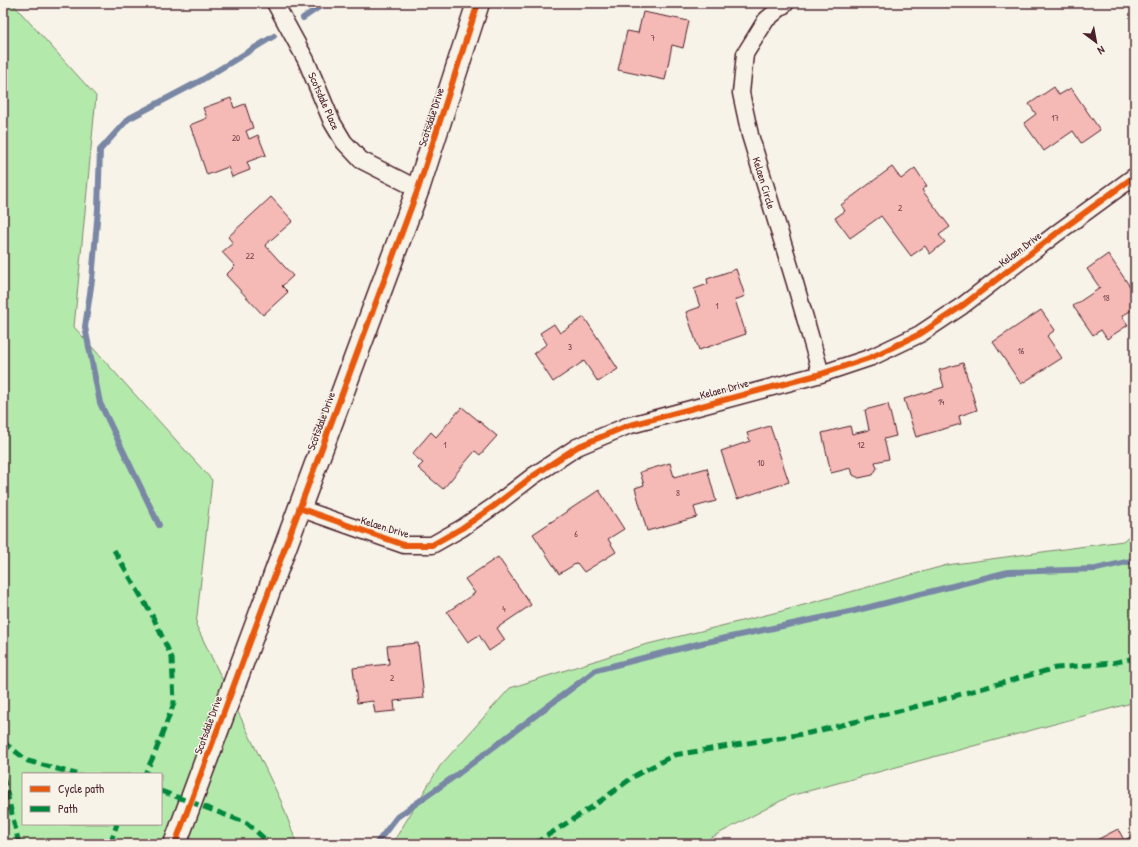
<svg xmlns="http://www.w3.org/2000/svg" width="1138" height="847" viewBox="0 0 1138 847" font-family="'Patrick Hand',sans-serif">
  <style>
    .green { fill: #b3eaac; stroke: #7e846c; fill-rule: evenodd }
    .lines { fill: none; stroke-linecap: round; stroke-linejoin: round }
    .stream { stroke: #7987a5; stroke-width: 6 }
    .building { fill: #f5b9b6; stroke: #4a1f2b }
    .street-casing { stroke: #4a1f2b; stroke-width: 19 }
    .secondary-casing { stroke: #4a1f2b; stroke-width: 25 }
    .street { stroke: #f7f3e8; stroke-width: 16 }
    .secondary { stroke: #f7f3e8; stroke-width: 22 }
    .quiet { stroke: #00873e; stroke-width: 5; stroke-dasharray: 10 5; stroke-linecap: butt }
    .cycleway-casing { stroke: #f7f3e8; stroke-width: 8 }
    .cycleway { stroke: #e8590c; stroke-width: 6 }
    .labels { text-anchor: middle; stroke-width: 3; stroke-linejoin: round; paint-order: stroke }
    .number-label { font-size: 9px; fill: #75464e }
    .street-label { font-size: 11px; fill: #4a1f2b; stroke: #f7f3e8 }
  </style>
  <rect width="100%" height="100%" fill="#f7f3e8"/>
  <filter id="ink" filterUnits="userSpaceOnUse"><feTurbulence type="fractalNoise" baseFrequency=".025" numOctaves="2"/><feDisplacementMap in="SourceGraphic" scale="8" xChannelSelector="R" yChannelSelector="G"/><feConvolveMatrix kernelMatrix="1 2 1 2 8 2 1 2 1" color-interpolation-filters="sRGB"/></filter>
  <g filter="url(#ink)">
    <path class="green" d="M3 3H12L96 96 74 327 212 480 196 625 281 801 297 844H3ZM23 774H161V824H23Z
      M1135 531V702L790 796 699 844H392L440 766 510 688 644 645 782 611 947 565 1123 541Z"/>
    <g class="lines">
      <path class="stream" d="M303 18 325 3
        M159 525 100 403 85 327 92 280 98 209 100 150 128 119 200 81 274 36
        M376 844 397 817 455 776 596 670 702 643 854 611 1008 572 1096 569 1135 560"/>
    </g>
    <path class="building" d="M643 12 689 21 683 48 672 45 665 80 618 70 627 31 638 33Z
      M1054 87 1059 95 1071 88 1100 130 1081 143 1073 131 1044 151 1024 123 1036 114 1029 104Z
      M231 98 234 108 245 104 253 128 246 131 249 139 258 135 266 155 247 162 250 170 232 177 228 167 207 175 190 125 207 118 203 108Z
      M892 167 901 179 915 168 927 186 922 190 950 227 939 235 945 242 930 254 925 246 911 256 881 216 850 238 835 218 845 211 841 205Z
      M271 197 293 221 265 245 293 276 282 286 288 292 263 315 226 275 235 266 222 252 233 243 228 237Z
      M1108 254 1135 294V308L1122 316 1128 325 1107 339 1101 330 1093 335 1073 306 1100 288 1087 269Z
      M736 269 745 296 735 300 746 334 699 350 686 312 700 307 694 289 708 284 707 279Z
      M1041 310 1055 330 1047 336 1062 358 1021 384 993 342Z
      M584 317 618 369 598 382 584 361 553 382 534 353 547 344 540 333 554 324 560 333Z
      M963 363 977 410 959 416 961 424 916 437 904 399 944 387 939 370Z
      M888 404 896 436 884 439 889 459 875 462 877 468 873 475 859 478 853 475 851 468 831 473 822 433 850 426 852 434 869 430 865 410Z
      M462 407 497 436 480 455 475 451 443 489 418 468 423 463 412 454 431 432 436 437Z
      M770 426 789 482 737 499 721 451 750 441 747 433Z
      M670 463 674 477 707 468 716 501 694 507 697 517 647 531 635 488 644 485 640 472Z
      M599 490 624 529 608 539 616 552 584 572 577 563 559 574 533 534Z
      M498 557 531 605 497 628 505 640 489 651 479 635 468 642 447 612 475 593 465 579Z
      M418 643 424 698 394 701 395 711 375 713 373 701 357 703 353 668 389 664 387 646Z
      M1118 829 1124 840 1135 835V844H1089Z"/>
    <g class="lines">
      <g class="street-casing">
        <path id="street" d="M275 3 306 60 332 122 344 142 361 160 418 189
          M786 3 766 20 745 54 741 93 750 135 795 283 821 374
          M299 508 404 545H432L462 528 494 506 533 476 577 447 627 426 821 374 872 357 920 334 962 306 1057 233 1135 176"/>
      </g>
      <g class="secondary-casing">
        <path id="secondary" d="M175 844 418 189 478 3"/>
      </g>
      <use href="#street" class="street"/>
      <use href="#secondary" class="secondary"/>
      <path class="quiet" d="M114 550 153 617 172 658 174 703 155 753 145 774
        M3 742 28 761 76 774
        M3 776 19 844
        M161 791 247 823 267 841 266 844
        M110 844 117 824
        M534 844 592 807 636 775 674 755 809 733 907 709 1056 668 1112 663 1135 658"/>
      <g class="cycleway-casing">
        <path id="cycleway" d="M299 508 404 545H432L462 528 494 506 533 476 577 447 627 426 821 374 872 357 920 334 962 306 1057 233 1135 176
          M175 844 418 189 478 3"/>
      </g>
      <use href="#cycleway" class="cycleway"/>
    </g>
  </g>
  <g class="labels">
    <g class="number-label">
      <text x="653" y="41">7</text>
      <text x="1055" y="121">17</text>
      <text x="236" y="141">20</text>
      <text x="900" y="211">2</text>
      <text x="250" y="259">22</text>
      <text x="1106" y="301">18</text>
      <text x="717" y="309">1</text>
      <text x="570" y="350">3</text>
      <text x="1021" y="354">16</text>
      <text x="941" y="405">14</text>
      <text x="445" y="448">1</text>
      <text x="861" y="448">12</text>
      <text x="761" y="466">10</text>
      <text x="678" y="496">8</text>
      <text x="576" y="537">6</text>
      <text x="504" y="612">4</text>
      <text x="392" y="681">2</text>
    </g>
    <g class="street-label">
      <text transform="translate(324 101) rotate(66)" y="4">Scotsdale Place</text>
      <text transform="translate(431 117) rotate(-72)" y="4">Scotsdale Drive</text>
      <text transform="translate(764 183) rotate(73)" y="4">Kelaen Circle</text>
      <text transform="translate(1020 249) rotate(-37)" y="4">Kelaen Drive</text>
      <text transform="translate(724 389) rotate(-15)" y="4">Kelaen Drive</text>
      <text transform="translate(321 421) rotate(-70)" y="4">Scotsdale Drive</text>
      <text transform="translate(385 527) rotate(17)" y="4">Kelaen Drive</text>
      <text transform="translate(208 725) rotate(-70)" y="4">Scotsdale Drive</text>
    </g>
  </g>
  <rect width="1138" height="847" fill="none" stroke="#f7f3e8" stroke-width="16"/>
  <rect x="8" y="8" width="1122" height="831" fill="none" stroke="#4a1f2b" stroke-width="1.5" filter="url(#ink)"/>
  <rect x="22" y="773" width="140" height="52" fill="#f7f3e8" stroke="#b29e9c"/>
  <rect x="30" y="786" width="20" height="6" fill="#e8590c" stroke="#b29e9c"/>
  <text x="58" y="793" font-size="12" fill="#4a1f2b">Cycle path</text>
  <rect x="30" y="806" width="20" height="6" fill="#00873e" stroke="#b29e9c"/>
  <text x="58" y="813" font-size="12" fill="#4a1f2b">Path</text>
  <g transform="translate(1096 42) rotate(148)" stroke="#f7f3e8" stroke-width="3" paint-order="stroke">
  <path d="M0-3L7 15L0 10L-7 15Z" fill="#4a1f2b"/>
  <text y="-6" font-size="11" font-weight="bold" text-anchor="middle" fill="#4a1f2b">N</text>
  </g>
</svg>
